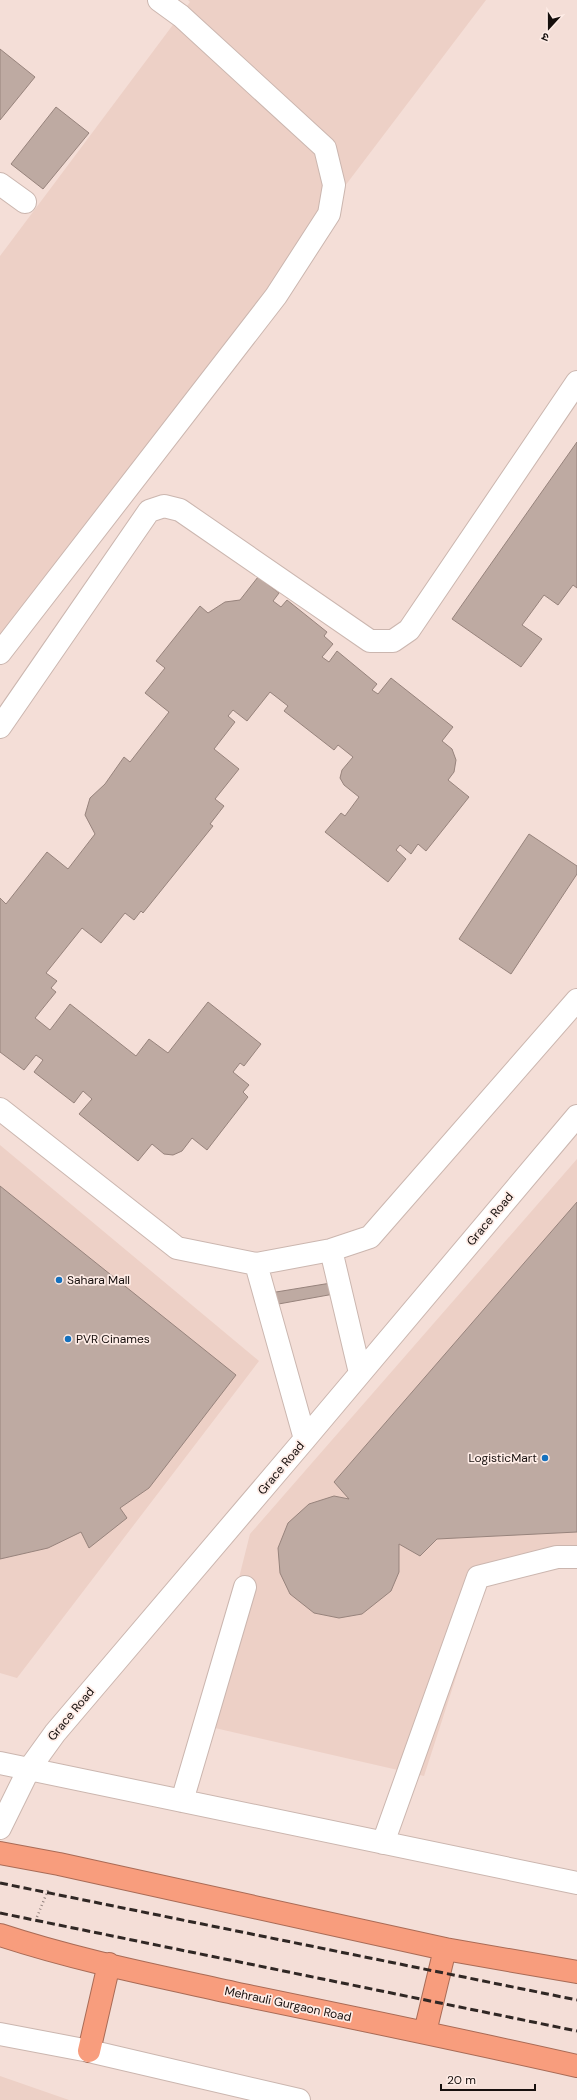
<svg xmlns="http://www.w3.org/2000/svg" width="577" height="2100" viewBox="0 0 577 2100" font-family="'DM Sans','Noto Sans Devanagari',sans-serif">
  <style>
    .built { fill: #edd0c6 }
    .building { fill: #beaaa2; stroke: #97837c }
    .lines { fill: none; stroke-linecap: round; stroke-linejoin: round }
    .minor-casing { stroke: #cbb6af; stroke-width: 24 }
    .highway-casing { stroke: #a96b56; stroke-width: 24 }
    .path { stroke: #93837f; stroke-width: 2.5; stroke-dasharray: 1 3; stroke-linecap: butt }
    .minor { stroke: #fff; stroke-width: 22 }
    .highway { stroke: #f89d7d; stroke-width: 22 }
    .rail { stroke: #302724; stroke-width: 3; stroke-dasharray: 8 4; stroke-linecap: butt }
    .poi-dot { fill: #1571be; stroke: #feece6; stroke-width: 1.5 }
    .labels { text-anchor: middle; stroke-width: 3.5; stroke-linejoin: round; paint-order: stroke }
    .street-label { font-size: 12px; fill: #160f0d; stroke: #feece6 }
    .poi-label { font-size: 12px; fill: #160f0d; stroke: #feece6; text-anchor: start }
  </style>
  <rect width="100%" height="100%" fill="#f4ded7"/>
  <path class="built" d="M188 0H486L0 641V256L190 2Z
    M0 1145 259 1361 17 1678 0 1673Z
    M577 1159V1556L493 1563 424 1776 202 1725 250 1534Z
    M0 2076 69 2100H0Z"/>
  <path class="building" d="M0 49 35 77 0 120Z
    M56 107 89 133 43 189 11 164Z
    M577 442V588L573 585 558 605 544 595 522 625 542 639 521 667 452 619Z
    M258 577 279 593 273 601 281 607 287 600 327 632 324 636 333 644 322 657 329 662 337 651 377 684 372 690 378 694 391 678 453 727 442 741 452 749 456 760 454 772 448 780 469 797 426 851 418 844 411 854 400 845 396 850 406 859 388 882 325 832 341 813 345 816 359 797 344 785 340 778 342 770 353 757 338 745 334 750 284 711 288 706 270 692 247 721 233 710 228 716 235 722 214 749 239 769 215 799 224 806 210 824 213 826 143 913 141 911 134 920 125 913 101 943 82 928 46 973 57 981 51 988 56 992 35 1018 50 1030 70 1004 136 1056 149 1039 168 1053 208 1002 261 1044 244 1066 240 1063 233 1072 249 1085 243 1092 248 1097 207 1150 192 1138 182 1151 173 1155 164 1154 152 1144 138 1161 79 1114 92 1099 83 1091 74 1103 34 1072 43 1060 36 1055 24 1070 0 1052V898L6 904 47 852 68 869 95 834 85 815 90 798 105 784 124 757 130 762 169 712 145 693 165 668 156 661 200 606 208 613 225 602 240 600Z
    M529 834 577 866V874L511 974 459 939Z
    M0 1186 236 1375 149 1488 120 1508 127 1518 89 1548 81 1532 48 1548 0 1559Z
    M577 1202V1532L437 1539 420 1556 399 1544V1572L391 1591 362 1614 339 1618 314 1613 290 1594 280 1573 278 1548 288 1523 309 1504 334 1496 349 1499 334 1482Z
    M331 1283 334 1294 273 1305 270 1293Z"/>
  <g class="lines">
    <g class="minor-casing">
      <path id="minor" d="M0 184 25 202
        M0 653 276 296 329 214 334 185 325 148 181 16 159 0
        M0 727 149 511 164 506 180 510 370 641H393L409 630 577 382
        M0 1109 177 1248 256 1264 331 1250 370 1237 577 1000
        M331 1250 360 1373
        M256 1264 305 1439
        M0 1763 577 1883
        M182 1801 245 1587
        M0 1828 29 1769 55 1733 305 1439 577 1116
        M383 1843 478 1577 557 1557H577
        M0 2034 89 2051 299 2100"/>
    </g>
    <g class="highway-casing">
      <path id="highway" d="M0 1853 59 1864 445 1949 577 1972
        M0 1935C79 1961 162 1977 243 1995 355 2018 466 2041 577 2066
        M425 2032 445 1949
        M89 2051 109 1964"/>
    </g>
    <path class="path" d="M37 1917 48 1890"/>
    <use href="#minor" class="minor"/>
    <use href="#highway" class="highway"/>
    <path class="rail" d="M0 1883 577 2000
      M0 1913 577 2031"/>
  </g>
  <g class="poi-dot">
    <circle cx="59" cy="1280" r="4"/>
    <circle cx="68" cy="1339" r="4"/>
    <circle cx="545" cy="1458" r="4"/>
  </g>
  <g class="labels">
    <g class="street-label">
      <text transform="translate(490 1219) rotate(-50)" y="4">Grace Road</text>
      <text transform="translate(281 1468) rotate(-50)" y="4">Grace Road</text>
      <text transform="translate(71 1714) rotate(-50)" y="4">Grace Road</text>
      <text transform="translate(288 2004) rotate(12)" y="4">Mehrauli Gurgaon Road</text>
    </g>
    <g class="poi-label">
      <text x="67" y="1284">Sahara Mall</text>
      <text x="76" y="1343">PVR Cinames</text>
      <text x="537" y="1462" text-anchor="end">LogisticMart</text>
    </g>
  </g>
  <g transform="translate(549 28) rotate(201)" stroke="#feece6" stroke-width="3" paint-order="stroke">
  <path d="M0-3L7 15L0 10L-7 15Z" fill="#160f0d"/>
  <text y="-6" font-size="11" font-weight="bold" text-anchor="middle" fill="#160f0d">उ</text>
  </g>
  <path d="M441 2084v6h94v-6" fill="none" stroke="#160f0d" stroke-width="2"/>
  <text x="447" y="2084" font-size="12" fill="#160f0d" stroke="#feece6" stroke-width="3" paint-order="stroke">20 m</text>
</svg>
